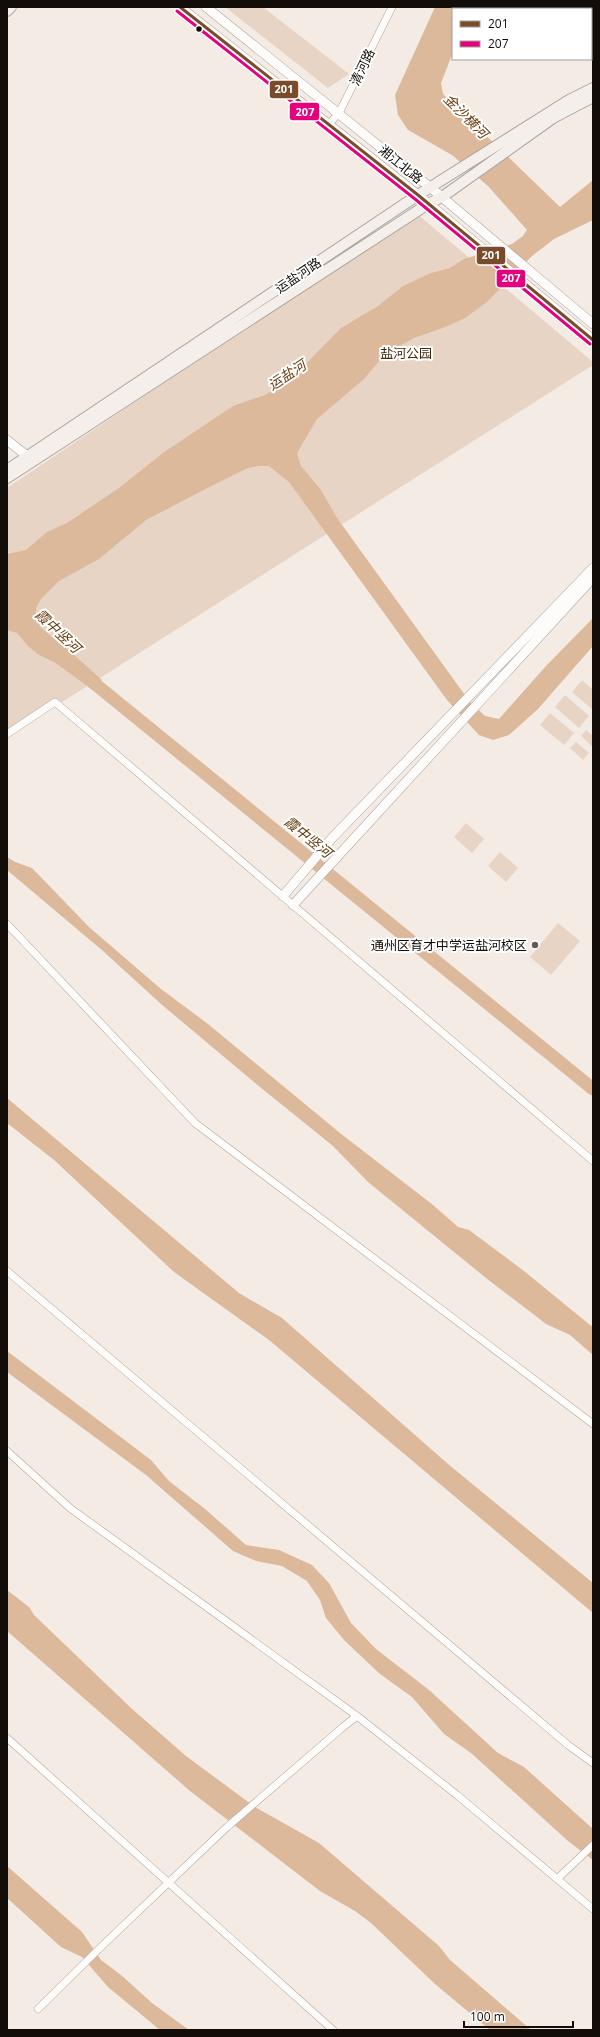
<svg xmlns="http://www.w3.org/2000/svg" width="600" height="2037" viewBox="0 0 600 2037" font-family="'Open Sans','Noto Sans SC',sans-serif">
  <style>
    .green { fill: #e8d4c4 }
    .water { fill: #dcb99b }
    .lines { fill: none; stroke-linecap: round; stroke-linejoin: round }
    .river { stroke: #dcb99b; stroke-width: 13 }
    .minor-casing { stroke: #aca5a0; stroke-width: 8 }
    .tertiary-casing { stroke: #aca5a0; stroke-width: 10 }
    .secondary-casing { stroke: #aca5a0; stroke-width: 12 }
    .minor { stroke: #fdfcfb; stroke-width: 7 }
    .tertiary { stroke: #fdfcfb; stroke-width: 9 }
    .secondary { stroke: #f4efea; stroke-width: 10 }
    .bus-1-casing { stroke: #fff; stroke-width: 6 }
    .bus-2-casing { stroke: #fff; stroke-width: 6 }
    .bus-1 { stroke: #7a4b2a; stroke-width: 3 }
    .bus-2 { stroke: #e5007d; stroke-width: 3 }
    .bus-dot { fill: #120d09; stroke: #fff; stroke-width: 1.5 }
    .poi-dot { fill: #615b56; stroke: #fff; stroke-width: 1.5 }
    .labels { text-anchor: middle; stroke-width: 4; stroke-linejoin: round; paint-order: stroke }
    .street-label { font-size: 13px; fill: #120d09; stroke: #fff }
    .park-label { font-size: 13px; fill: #492909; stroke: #fff }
    .poi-label { font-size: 13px; fill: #120d09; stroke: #fff; text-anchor: end }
    .water-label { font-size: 14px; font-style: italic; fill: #673a0a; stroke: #fff }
    .line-badge { stroke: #fff; stroke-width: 1.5 }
    .badge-label { font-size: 11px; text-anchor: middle; font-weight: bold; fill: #fff }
  </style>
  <rect width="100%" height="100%" fill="#f4ebe4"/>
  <path class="green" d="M225 7H263L349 74 328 88Z
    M416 213 593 362V365L7 737V488Z
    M582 680 593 690V710L572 692Z
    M565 695 589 716 579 728 555 707Z
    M550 713 574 733 564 745 540 725Z
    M586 730 593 736V747L581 736Z
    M576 742 589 753 583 760 570 748Z
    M466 823 484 839 472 853 454 837Z
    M500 852 518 868 506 882 488 866Z
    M558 923 580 941 551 975 530 957Z"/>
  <path class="water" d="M435 7H471L470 9H453V52L441 83 443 94 560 207 593 180V220L554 239 532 256 487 302 465 318 448 326 414 338 396 348 380 360 364 379 317 419 297 453 301 466 321 490 337 518 470 702 485 716 499 719 546 666 593 618V646L538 709 509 735 493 740 479 735 447 700 289 482 269 466H259L248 468 217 483 146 520 99 559 59 581 41 599 36 608V617L40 627 73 654 102 680 93 690 54 662 39 655 28 646 17 633 7 630V554L26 550 47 532 67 523 119 488 163 453 233 406 265 395 274 389 302 368 341 328 378 306 403 286 431 273 450 268 464 259 512 244 523 236 527 230 488 186 452 155 408 130 398 115 395 95Z
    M7 857 15 862 32 868 89 927 161 989 208 1024 340 1133 433 1205 458 1227 469 1230 524 1271 590 1325 593 1327V1355L570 1335 546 1324 486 1278 368 1182 333 1146 260 1087 161 1004 103 951 7 870Z
    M7 1098 239 1293 282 1318 448 1464 593 1583V1613L269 1340 174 1272 54 1160 7 1123Z
    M7 1351 151 1460 169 1481 205 1509 246 1545 279 1550 312 1565 329 1583 351 1623 376 1649 429 1690 498 1753 524 1767 593 1829V1860L568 1841 471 1753 444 1734 412 1697 380 1674 344 1640 326 1618 320 1600 307 1581 282 1566 256 1561 233 1551 146 1475 7 1372Z
    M7 1590 29 1607 34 1615 131 1708 186 1756 255 1807 319 1843 439 1946 450 1960 531 2030H490L435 1984 371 1923 355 1911 320 1891 190 1791 7 1631Z
    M7 1866 82 1932 101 1960 121 1975 152 2003 189 2030H160L108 1987 82 1957 61 1947 7 1898Z"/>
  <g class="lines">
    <path class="river" d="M84 675 593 1089"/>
    <g class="minor-casing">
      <path id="minor" d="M329 124 339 113 392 7
        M7 734 55 702 593 1161
        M7 924 195 1123 593 1424
        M7 1271 568 1745 593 1763
        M7 1451 70 1508 357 1716 457 1795 593 1909
        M7 1738 333 2030
        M557 1879 593 1845
        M38 2009 104 1944 227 1827 343 1727 357 1716"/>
    </g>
    <g class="tertiary-casing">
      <path id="tertiary" d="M180 7 418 195 593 340
        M206 7 431 188 593 324
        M7 440 32 460
        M283 896 333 837 593 568
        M293 905 593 578"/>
    </g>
    <g class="secondary-casing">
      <path id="secondary" d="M7 11 11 7
        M7 470 418 195 569 100 593 88
        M7 478 428 204 442 197 553 118 593 97"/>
    </g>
    <use href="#minor" class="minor"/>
    <use href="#tertiary" class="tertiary"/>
    <use href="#secondary" class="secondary"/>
    <g class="bus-1-casing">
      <path id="bus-1" d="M180 7 418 195 593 340"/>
    </g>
    <g class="bus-2-casing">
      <path id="bus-2" d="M177 11 415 199 590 344"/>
    </g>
    <use href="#bus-1" class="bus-1"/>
    <use href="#bus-2" class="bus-2"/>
  </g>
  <circle class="bus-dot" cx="199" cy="29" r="3.5"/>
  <circle class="poi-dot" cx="535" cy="945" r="4"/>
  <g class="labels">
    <g class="street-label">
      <text transform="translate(362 67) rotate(-64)" y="5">清河路</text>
      <text transform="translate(401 164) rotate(39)" y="5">湘江北路</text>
      <text transform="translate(298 275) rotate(-34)" y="5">运盐河路</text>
    </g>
    <g class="park-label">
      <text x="406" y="358">盐河公园</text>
    </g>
    <g class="poi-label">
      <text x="527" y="950">通州区育才中学运盐河校区</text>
    </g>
    <g class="water-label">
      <text transform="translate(466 116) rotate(45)" y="5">金沙横河</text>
      <text transform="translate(287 375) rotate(-33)" y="5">运盐河</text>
      <text transform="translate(58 631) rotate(43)" y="5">霞中竖河</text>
      <text transform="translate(308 837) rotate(39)" y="5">霞中竖河</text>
    </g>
  </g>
  <g class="line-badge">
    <rect x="269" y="80" width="30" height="19" rx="4" fill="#7a4b2a"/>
    <rect x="289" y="102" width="31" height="19" rx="4" fill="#e5007d"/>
    <rect x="476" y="246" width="30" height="19" rx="4" fill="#7a4b2a"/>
    <rect x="496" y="269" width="30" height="19" rx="4" fill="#e5007d"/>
  </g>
  <g class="badge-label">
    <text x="284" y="93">201</text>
    <text x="305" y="116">207</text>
    <text x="491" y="259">201</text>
    <text x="511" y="282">207</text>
  </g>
  <rect width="600" height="2037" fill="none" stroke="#120d09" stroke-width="16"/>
  <rect x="452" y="8" width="140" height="52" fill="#ffffff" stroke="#a09e9d"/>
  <rect x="460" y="21" width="20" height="6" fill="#7a4b2a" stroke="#a09e9d"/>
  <text x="488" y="28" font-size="12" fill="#120d09">201</text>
  <rect x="460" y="41" width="20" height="6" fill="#e5007d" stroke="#a09e9d"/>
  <text x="488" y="48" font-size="12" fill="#120d09">207</text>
  <path d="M464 2021v6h109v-6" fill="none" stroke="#120d09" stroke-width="2"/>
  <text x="470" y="2021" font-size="12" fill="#120d09" stroke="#ffffff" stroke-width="3" paint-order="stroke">100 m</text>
</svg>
